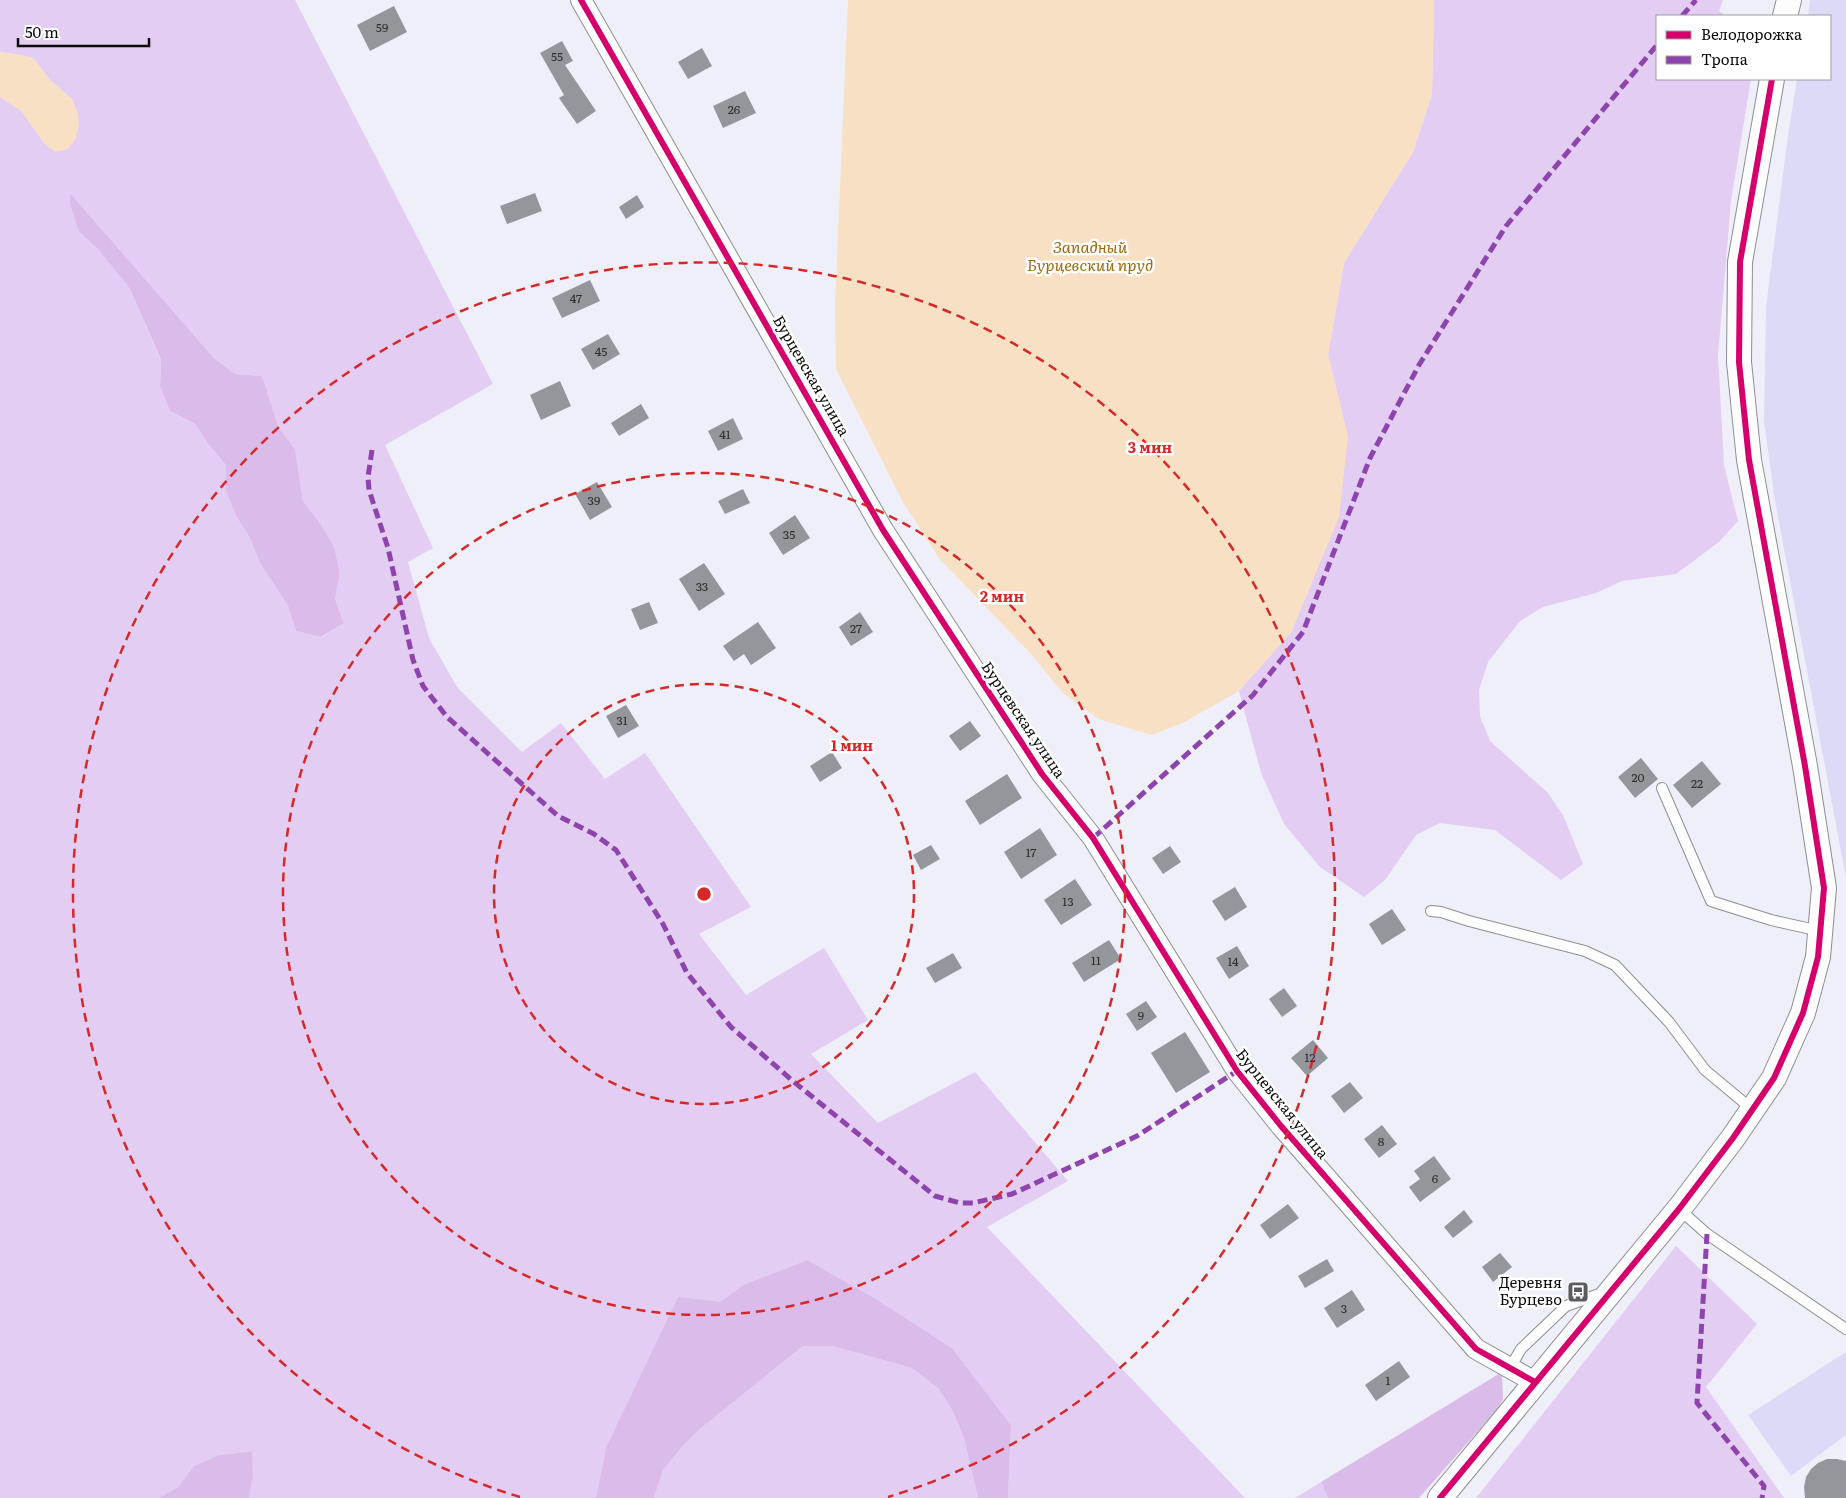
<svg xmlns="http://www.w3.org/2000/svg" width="1846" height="1498" viewBox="0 0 1846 1498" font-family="Literata,serif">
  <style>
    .farmland { fill: #dddaf8 }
    .green { fill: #e3cdf2; fill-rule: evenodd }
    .forest { fill: #dbbbea }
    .water { fill: #f7e0c3 }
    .building { fill: #95969c }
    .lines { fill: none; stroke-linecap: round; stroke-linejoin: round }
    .service-casing { stroke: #8e8e93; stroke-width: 12 }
    .minor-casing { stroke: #8e8e93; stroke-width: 22 }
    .tertiary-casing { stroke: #8e8e93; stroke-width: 26 }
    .service { stroke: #fdfdfe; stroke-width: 10 }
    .minor { stroke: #fdfdfe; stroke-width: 20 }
    .tertiary { stroke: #fdfdfe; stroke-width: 24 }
    .quiet { stroke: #8e44ad; stroke-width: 5; stroke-dasharray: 10 5; stroke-linecap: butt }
    .cycleway-casing { stroke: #fff; stroke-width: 9 }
    .cycleway { stroke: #d6006c; stroke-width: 6 }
    .ring { fill: none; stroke: #d62828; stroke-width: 2.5; stroke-dasharray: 9 6 }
    .labels { text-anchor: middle; stroke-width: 5; stroke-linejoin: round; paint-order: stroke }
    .number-label { font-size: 12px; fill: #2e2e2f }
    .street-label { font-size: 15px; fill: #0b0b0b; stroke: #fff }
    .poi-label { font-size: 15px; fill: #0b0b0b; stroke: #fff; text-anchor: end }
    .water-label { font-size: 16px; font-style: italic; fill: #9c6a0f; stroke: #fff }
    .centre { fill: #d62828; stroke: #fff; stroke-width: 2.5 }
    .ring-label { font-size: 15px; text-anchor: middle; font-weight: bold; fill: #d62828; stroke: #fff; stroke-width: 5; stroke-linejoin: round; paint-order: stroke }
  </style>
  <rect width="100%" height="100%" fill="#efeffa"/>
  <path class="farmland" d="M1810 0H1846V878L1775 501 1764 422 1766 307 1788 135 1797 79H1830V16H1808Z
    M1846 1352V1435L1791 1476 1748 1415Z"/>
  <path class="green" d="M0 0H295L493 384 385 445 433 548 408 562 429 638 457 687 522 752 561 723 605 779 645 753 751 907 699 934 746 995 824 948 868 1020 811 1054 878 1123 975 1072 1068 1181 987 1227 1245 1498H1008L1011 1425 952 1348 873 1297 807 1260 743 1285 720 1302 606 1448 596 1498H249L253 1477 251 1451 219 1455 194 1466 178 1487 159 1498H0V97L21 110 44 143 72 99 51 81 33 58 20 55 0 52ZM71 194 214 358 235 374 262 376 279 428 295 449 303 501 320 523 334 546 340 573 335 599 344 623 322 637 296 631 288 606 260 563 250 538 236 516 226 491V465L209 445 195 424 170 411 160 386 161 361 130 289 98 249 79 232Z
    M1434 0H1723L1719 11 1726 16H1657V79H1751L1731 201 1718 355 1724 465 1738 521 1719 542 1676 574 1622 581 1596 593 1543 607 1520 621 1488 662 1479 690 1480 716 1490 741 1548 793 1563 815 1583 864 1561 880 1495 830 1440 823 1416 835 1385 880 1364 897 1320 867 1284 824 1261 773 1239 691 1292 631 1348 437 1328 355 1344 263 1413 152 1432 94Z
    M1676 1246 1757 1324 1706 1387 1784 1498H1476Z
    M803 1346H832L912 1368 939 1389 953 1412 964 1438 978 1498H654L663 1470 681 1448 700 1429Z
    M1321 1482 1328 1498H1295Z"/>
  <path class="forest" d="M70 193 214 358 235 374 262 376 279 428 295 449 303 501 320 523 334 546 340 573 335 599 344 623 321 637 296 631 288 606 260 563 250 538 236 516 226 491V465L209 445 195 424 170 411 160 386 161 360 130 289 98 249 79 232 70 203Z
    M807 1260 873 1297 952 1348 1011 1425 1008 1498H978L964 1438 953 1412 939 1389 912 1368 832 1346H803L700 1429 681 1448 663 1470 654 1498H596L606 1448 678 1297 720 1302 743 1285Z
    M1502 1372 1503 1399 1498 1408 1419 1498H1328L1321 1482Z
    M252 1451 253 1477 249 1498H159L178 1487 194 1466 219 1455Z"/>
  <path class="water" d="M848 0H1434L1432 94 1413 152 1344 263 1328 355 1348 437 1339 517 1292 631 1239 691 1183 723 1151 735 1099 719 1062 692 1031 654 939 558 903 502 836 369 835 305Z
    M0 52 20 55 33 58 51 81 72 99 77 111 79 125 76 138 68 149 55 152 44 143 21 111 0 97Z"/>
  <path class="building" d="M394 6 407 32 370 51 357 25Z
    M562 41 573 61 565 65 596 111 577 124 559 98 564 95 540 53Z
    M702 48 712 66 688 79 678 62Z
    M745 91 756 113 723 128 713 106Z
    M535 193 542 211 507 224 500 206Z
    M637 195 644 207 626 219 619 207Z
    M590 280 600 301 562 318 552 298Z
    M608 334 620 354 593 370 581 349Z
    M560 381 571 406 541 420 530 395Z
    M641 404 649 418 619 436 611 423Z
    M733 418 743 439 718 451 708 431Z
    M597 482 612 507 590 520 575 494Z
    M743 489 750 503 725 514 718 501Z
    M795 515 810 538 783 555 769 533Z
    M704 563 725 594 699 611 679 579Z
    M649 602 658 623 640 630 631 609Z
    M860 612 873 632 851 646 839 627Z
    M758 622 776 648 751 665 744 654 734 661 723 646Z
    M626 705 639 726 618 738 606 716Z
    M970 721 981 736 960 751 949 736Z
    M832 752 842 768 820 782 810 766Z
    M1641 758 1658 779 1635 798 1618 777Z
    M1702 761 1721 784 1692 808 1673 785Z
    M1007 774 1022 798 980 825 965 801Z
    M1040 828 1057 855 1021 879 1004 852Z
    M931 845 940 859 921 870 913 855Z
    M1170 846 1181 862 1163 874 1152 858Z
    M1075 879 1092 905 1061 925 1044 900Z
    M1235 887 1247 907 1225 921 1212 901Z
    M1392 909 1406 930 1382 945 1369 924Z
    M1109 940 1121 959 1084 982 1072 963Z
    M1237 946 1249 966 1229 979 1216 958Z
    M953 953 962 968 935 983 926 968Z
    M1284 988 1297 1006 1282 1017 1269 999Z
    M1146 1001 1157 1017 1137 1031 1126 1014Z
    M1185 1032 1210 1072 1176 1093 1151 1053Z
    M1313 1040 1328 1058 1307 1076 1291 1058Z
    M1350 1082 1363 1098 1344 1113 1331 1096Z
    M1382 1125 1397 1144 1379 1158 1364 1139Z
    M1434 1156 1451 1179 1420 1202 1409 1187 1420 1179 1414 1171Z
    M1288 1204 1299 1218 1270 1239 1260 1225Z
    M1464 1210 1473 1222 1453 1238 1444 1227Z
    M1500 1253 1512 1267 1493 1282 1482 1267Z
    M1327 1259 1334 1271 1305 1288 1298 1276Z
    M1352 1290 1365 1310 1337 1328 1324 1308Z
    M1399 1361 1410 1377 1376 1401 1365 1385Z
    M1827 1459H1837L1846 1461V1498H1805L1804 1487 1806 1477 1811 1469 1818 1463Z"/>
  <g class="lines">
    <g class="service-casing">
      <path id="service" d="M1662 788 1711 901 1771 920 1820 931
        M1431 911 1441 912 1469 921 1585 951 1615 965 1669 1022 1705 1070 1753 1110
        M1679 1209 1707 1234 1846 1329
        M1510 1368 1521 1349 1566 1306 1602 1293"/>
    </g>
    <g class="minor-casing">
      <path id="minor" d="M581 0 883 530 1042 774 1093 838 1237 1071 1281 1126 1476 1349 1535 1382"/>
    </g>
    <g class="tertiary-casing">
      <path id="tertiary" d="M1785 16 1789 0
        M1440 1498 1679 1209 1733 1138 1774 1078 1803 1013 1818 957 1824 888 1805 766 1749 460 1739 362 1740 262 1772 79"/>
    </g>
    <use href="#service" class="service"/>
    <use href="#minor" class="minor"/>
    <use href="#tertiary" class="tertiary"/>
    <path class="quiet" d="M1682 16 1696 0
      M372 450 368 477 369 490 388 548 413 660 423 686 447 717 558 816 594 834 616 850 663 924 687 973 731 1027 794 1082 935 1196 960 1203H973L1012 1194 1137 1136 1237 1071
      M1093 838 1253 695 1303 632 1370 458 1419 365 1506 226 1657 45
      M1707 1234 1697 1403 1764 1486 1762 1498"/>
    <g class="cycleway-casing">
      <path id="cycleway" d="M581 0 883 530 1042 774 1093 838 1237 1071 1281 1126 1476 1349 1535 1382
        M1440 1498 1679 1209 1733 1138 1774 1078 1803 1013 1818 957 1824 888 1805 766 1749 460 1739 362 1740 262 1772 79"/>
    </g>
    <use href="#cycleway" class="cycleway"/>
  </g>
  <g class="ring">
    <circle cx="704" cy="894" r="210"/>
    <circle cx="704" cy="894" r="421"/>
    <path d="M520 1497A631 631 0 1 1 888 1497"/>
  </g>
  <defs>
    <g id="bus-square" transform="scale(1.125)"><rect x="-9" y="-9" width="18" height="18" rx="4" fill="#5b5b5f" stroke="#fff"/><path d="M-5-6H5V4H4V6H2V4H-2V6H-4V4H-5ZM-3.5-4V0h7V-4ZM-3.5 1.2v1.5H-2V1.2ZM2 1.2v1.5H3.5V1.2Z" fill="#fff"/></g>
  </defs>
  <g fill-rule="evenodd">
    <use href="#bus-square" x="1578" y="1292"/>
  </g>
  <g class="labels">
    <g class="number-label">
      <text x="382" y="32">59</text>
      <text x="557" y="61">55</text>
      <text x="734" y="114">26</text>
      <text x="576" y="303">47</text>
      <text x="601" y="356">45</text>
      <text x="725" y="439">41</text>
      <text x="594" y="505">39</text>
      <text x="789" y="539">35</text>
      <text x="702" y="591">33</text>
      <text x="856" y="633">27</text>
      <text x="622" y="725">31</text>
      <text x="1638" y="782">20</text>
      <text x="1697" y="788">22</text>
      <text x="1031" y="857">17</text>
      <text x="1068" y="906">13</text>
      <text x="1096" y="965">11</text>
      <text x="1233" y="966">14</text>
      <text x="1141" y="1020">9</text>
      <text x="1310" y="1062">12</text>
      <text x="1381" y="1146">8</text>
      <text x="1435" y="1183">6</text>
      <text x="1344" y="1313">3</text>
      <text x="1388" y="1385">1</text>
    </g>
    <g class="street-label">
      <text transform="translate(811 376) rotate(60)" y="5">Бурцевская улица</text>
      <text transform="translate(1023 720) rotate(56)" y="5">Бурцевская улица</text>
      <text transform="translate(1282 1104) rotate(51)" y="5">Бурцевская улица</text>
    </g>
    <g class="poi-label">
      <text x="1562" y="1288">Деревня<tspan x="1562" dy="17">Бурцево</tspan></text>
    </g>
    <g class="water-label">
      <text x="1090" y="253">Западный<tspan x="1090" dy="18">Бурцевский пруд</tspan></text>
    </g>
  </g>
  <circle cx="704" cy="894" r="8" class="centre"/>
  <g class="ring-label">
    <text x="1150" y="453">3 мин</text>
    <text x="1002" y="602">2 мин</text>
    <text x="852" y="751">1 мин</text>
  </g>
  <rect x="1656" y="15" width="175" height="65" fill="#ffffff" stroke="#9d9d9d"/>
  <rect x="1666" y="31" width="25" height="8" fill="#d6006c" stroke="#9d9d9d"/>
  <text x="1701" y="40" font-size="15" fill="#0b0b0b">Велодорожка</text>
  <rect x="1666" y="56" width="25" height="8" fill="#8e44ad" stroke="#9d9d9d"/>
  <text x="1701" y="65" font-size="15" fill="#0b0b0b">Тропа</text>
  <path d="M18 38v8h131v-8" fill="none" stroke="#0b0b0b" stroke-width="2.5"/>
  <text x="25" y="38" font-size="15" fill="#0b0b0b" stroke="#ffffff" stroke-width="4" paint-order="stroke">50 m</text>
</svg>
